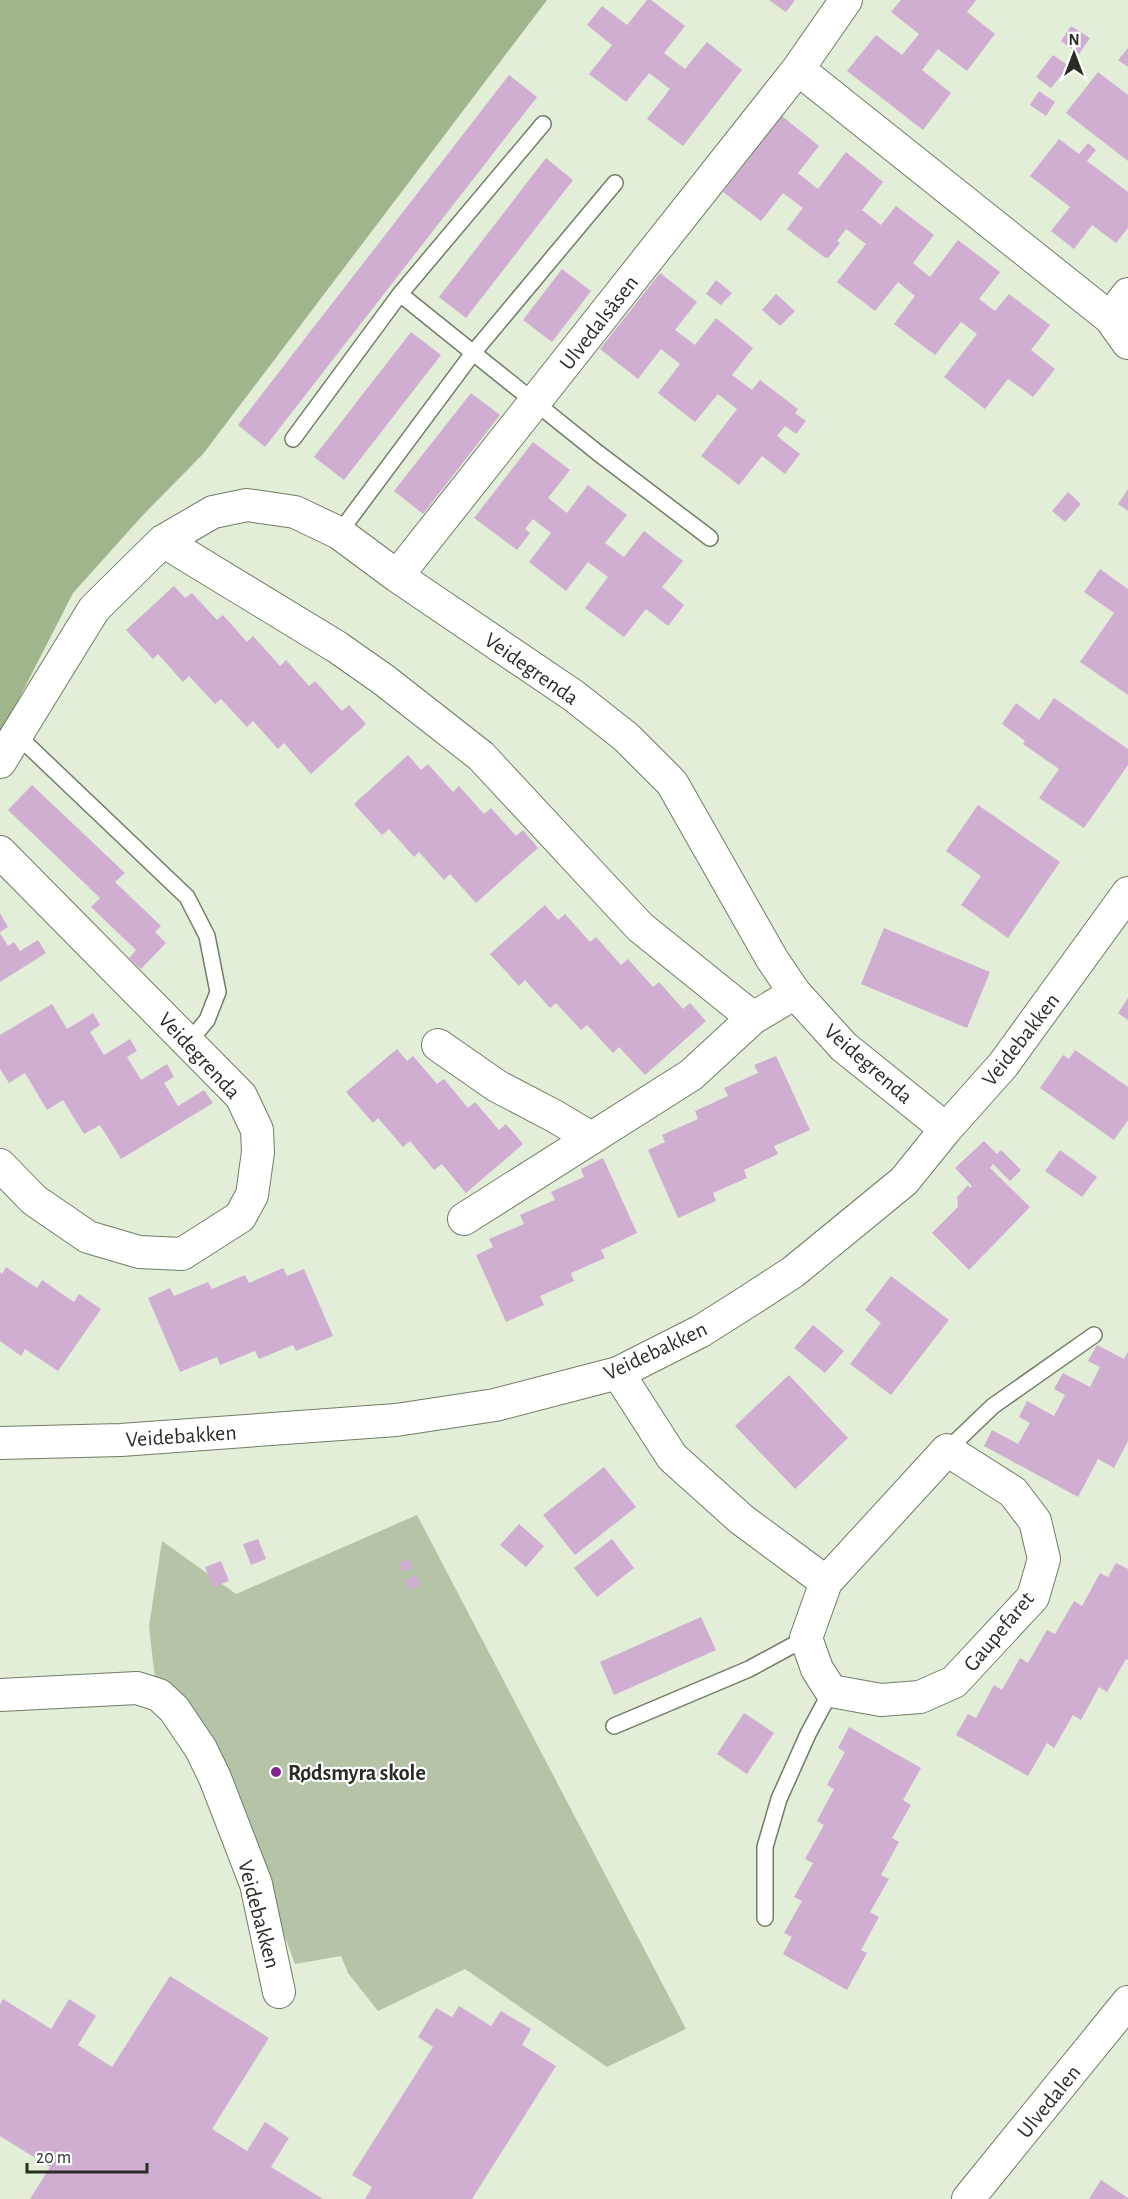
<svg xmlns="http://www.w3.org/2000/svg" width="1128" height="2199" viewBox="0 0 1128 2199" font-family="'Alegreya Sans',sans-serif">
  <style>
    .green { fill: #b5c4a7 }
    .forest { fill: #a0b58b }
    .building { fill: #cfaed2 }
    .lines { fill: none; stroke-linecap: round; stroke-linejoin: round }
    .lane-casing { stroke: #727c67; stroke-width: 18 }
    .street-casing { stroke: #727c67; stroke-width: 34 }
    .lane { stroke: #fff; stroke-width: 15 }
    .street { stroke: #fff; stroke-width: 32 }
    .poi-dot { fill: #85258f; stroke: #fff; stroke-width: 2 }
    .labels { text-anchor: middle; stroke-width: 4.5; stroke-linejoin: round; paint-order: stroke }
    .street-label { font-size: 22px; fill: #292d24; stroke: #fff }
    .poi-label { font-size: 22px; font-weight: bold; fill: #292d24; stroke: #fff; text-anchor: start }
  </style>
  <rect width="100%" height="100%" fill="#e2eed7"/>
  <path class="green" d="M417 1515 686 2029 607 2067 465 1969 378 2011 348 1973 341 1956 295 1964 209 1733 158 1705 149 1626 162 1541 236 1594Z"/>
  <path class="forest" d="M0 0H547L203 454 143 515 73 593 0 736Z"/>
  <path class="building" d="M647 0H651L685 26 664 53 685 69 707 42 742 70 683 146 647 119 670 89 649 73 626 102 589 74 612 45 587 25 602 6 627 25Z
    M769 0H795L786 12Z
    M901 0H976L967 12 995 34 967 71 938 49 922 70 951 93 923 130 847 71 876 35 902 55 919 34 891 12Z
    M1071 26 1090 38 1079 54 1061 41Z
    M1128 48V67L1118 60Z
    M1053 55 1069 66 1051 88 1036 77Z
    M1098 72 1128 95V161L1066 113Z
    M509 75 537 97 265 447 238 425Z
    M1039 91 1055 102 1046 116 1030 105Z
    M782 116 819 146 798 173 818 189 846 152 883 182 862 210 881 225 896 206 934 235 913 263 930 277 958 240 1000 272 979 299 995 311 1009 294 1050 325 1031 350 1055 369 1033 397 1008 379 985 409 944 377 977 334 961 322 935 355 894 324 915 296 898 282 875 311 837 282 866 244 846 229 837 241 840 243 828 258 824 257 787 229 803 208 783 193 761 221 723 192Z
    M1059 139 1079 154 1088 143 1096 150 1087 161 1128 192V228L1116 243 1092 225 1074 249 1051 231 1070 207 1030 176Z
    M546 158 573 180 466 318 439 297Z
    M562 269 591 291 552 342 523 320Z
    M660 273 697 302 675 330 695 345 716 318 753 348 732 375 752 390 760 380 798 409 795 413 806 421 796 434 785 426 777 436 800 454 785 474 762 456 739 485 701 456 737 409 718 394 695 422 658 393 680 364 661 349 638 379 600 349Z
    M716 280 732 293 721 305 706 294Z
    M776 294 795 311 780 326 762 310Z
    M411 332 441 355 344 480 314 457Z
    M471 393 500 415 423 514 394 491Z
    M533 442 570 470 548 498 567 513 588 485 627 515 605 543 624 557 644 531 683 561 662 587 684 605 668 626 646 609 624 637 585 608 608 577 588 562 566 591 529 562 551 533 533 519 525 529 530 533 517 550 474 518Z
    M1128 489V511L1118 504Z
    M1068 492 1081 504 1065 522 1052 511Z
    M1100 569 1128 589V695L1080 662 1114 613 1084 592Z
    M174 586 185 598 192 593 217 620 223 615 247 642 253 636 280 666 286 660 309 686 315 681 342 711 349 705 366 724 311 774 284 743 278 749 253 721 247 727 221 699 215 704 189 676 183 682 158 654 153 659 126 630Z
    M1054 698 1128 749V765L1084 828 1039 798 1059 769 1023 744 1025 741 1002 724 1016 703 1039 720Z
    M408 755 421 770 428 764 453 792 459 786 484 814 491 808 516 836 523 830 538 848 476 903 450 874 444 880 419 852 414 857 389 829 382 835 354 804Z
    M32 785 125 873 115 882 161 926 155 932 166 943 141 969 129 958 136 950 91 907 100 898 8 810Z
    M978 805 1060 862 1008 938 961 905 981 876 946 851Z
    M545 905 558 920 565 914 590 942 596 937 621 965 628 959 653 987 659 982 683 1009 690 1003 706 1021 645 1075 619 1047 613 1053 587 1025 581 1030 556 1003 550 1008 525 980 519 986 490 954Z
    M0 913 8 927 0 932Z
    M884 928 990 972 967 1028 861 984Z
    M0 933 8 946 14 942 20 951 38 940 46 953 0 982Z
    M1128 998V1020L1118 1013Z
    M52 1004 67 1029 93 1013 100 1025 90 1032 104 1055 130 1039 137 1051 127 1057 141 1080 167 1064 174 1077 164 1083 178 1106 204 1090 213 1103 121 1159 100 1125 84 1134 63 1100 47 1110 25 1073 9 1083 0 1069V1035Z
    M397 1049 407 1061 413 1056 437 1084 444 1079 468 1108 475 1102 499 1130 506 1124 523 1144 466 1193 442 1164 434 1170 410 1141 403 1147 378 1118 373 1123 346 1092Z
    M1075 1050 1128 1087V1120L1114 1140 1040 1088 1063 1055 1069 1059Z
    M776 1056 810 1130 774 1146 778 1154 744 1170 747 1178 713 1193 716 1201 678 1218 648 1150 665 1142 662 1135 698 1119 695 1111 728 1096 724 1088 758 1073 754 1065Z
    M984 1141 997 1154 1001 1150 1021 1170 1010 1181 993 1164 990 1168 1030 1207 969 1270 932 1233 958 1207 957 1197 968 1185 970 1188 972 1186 955 1168Z
    M1060 1150 1097 1177 1082 1197 1045 1171Z
    M603 1158 637 1233 601 1250 605 1258 571 1273 574 1281 540 1296 544 1305 506 1322 476 1255 493 1247 489 1239 524 1224 520 1215 555 1200 551 1192 584 1177 581 1169Z
    M6 1267 37 1288 42 1280 74 1302 79 1294 101 1309 58 1371 25 1349 21 1356 0 1341V1272L2 1274Z
    M283 1268 287 1276 304 1269 333 1336 296 1351 293 1345 259 1359 255 1351 220 1365 217 1357 180 1372 148 1298 170 1288 174 1296 208 1282 212 1289 245 1275 249 1283Z
    M891 1276 949 1320 891 1395 850 1364 881 1323 865 1310Z
    M813 1325 844 1351 825 1373 794 1348Z
    M1097 1345 1124 1359 1128 1352V1441L1114 1468 1098 1459 1078 1497 984 1446 992 1430 1018 1444 1030 1423 1019 1417 1027 1401 1054 1416 1065 1395 1054 1389 1063 1373 1090 1387 1100 1367 1088 1361Z
    M789 1375 848 1438 795 1489 735 1426Z
    M604 1467 636 1507 575 1555 543 1515Z
    M519 1524 544 1546 526 1567 500 1545Z
    M258 1539 266 1559 251 1565 243 1544Z
    M612 1539 634 1568 597 1597 574 1568Z
    M409 1559 412 1568 402 1572 399 1563Z
    M221 1561 229 1581 213 1587 205 1567Z
    M1116 1563 1128 1569V1660L1126 1659 1107 1692 1099 1687 1081 1720 1073 1715 1054 1748 1047 1743 1028 1776 956 1735 968 1714 976 1718 994 1685 1002 1690 1020 1658 1028 1663 1047 1630 1055 1634 1074 1601 1082 1606 1100 1573 1108 1577Z
    M416 1575 420 1585 409 1590 405 1580Z
    M701 1617 716 1650 614 1695 600 1662Z
    M744 1713 774 1733 747 1774 717 1754Z
    M849 1727 921 1768 903 1800 911 1805 892 1838 899 1842 881 1875 889 1879 870 1912 879 1917 861 1950 867 1953 847 1990 783 1954 792 1937 784 1933 802 1901 794 1897 813 1863 805 1859 824 1825 817 1821 834 1789 827 1785 845 1752 838 1748Z
    M170 1976 269 2038 212 2129 247 2151 265 2122 289 2138 271 2167 323 2199H30L50 2167 0 2136V2004L3 1999 51 2029 69 1999 96 2016 78 2045 112 2067Z
    M459 2006 491 2026 501 2011 531 2029 522 2045 556 2066 472 2199H365L372 2187 352 2175 433 2047 418 2037 436 2008 452 2017Z
    M1101 2180 1128 2198V2199H1089Z"/>
  <g class="lines">
    <g class="lane-casing">
      <path id="lane" d="M400 294 598 453 710 538
        M293 439 400 294 543 124
        M339 533 473 353 615 183
        M17 735 187 897 207 936 218 992 207 1020 189 1042
        M947 1450 993 1406 1094 1335
        M614 1726 749 1669 806 1638
        M765 1918V1847L779 1799 808 1734 831 1691"/>
    </g>
    <g class="street-casing">
      <path id="street" d="M798 69 1110 318 1128 343
        M1110 318 1128 294
        M163 541 337 647 384 680 481 756 640 927 753 1018
        M397 576 798 69 846 0
        M0 762 94 609 163 541 213 512 247 505 295 512 339 533 397 576 574 696 626 737 672 783 772 959 795 993 844 1047 946 1129
        M0 852 241 1096 257 1130 258 1152 252 1195 240 1217 182 1254 139 1252 88 1237 34 1200 0 1165
        M438 1045 497 1086 556 1117 591 1138
        M464 1219 691 1075 753 1018 795 993
        M618 1373 672 1457 741 1519 826 1582 806 1638 817 1669 831 1691 881 1700 920 1697 954 1682 1033 1597 1044 1559 1035 1521 1013 1492 947 1450 826 1582
        M0 1443 121 1440 396 1420 495 1405 618 1373 701 1331 750 1300 793 1272 904 1181 946 1129 1003 1065 1128 893
        M0 1695 137 1688 159 1695 174 1709 201 1749 215 1778 256 1884 279 1992
        M968 2199 1128 2002"/>
    </g>
    <use href="#lane" class="lane"/>
    <use href="#street" class="street"/>
  </g>
  <circle class="poi-dot" cx="276" cy="1772" r="6"/>
  <g class="labels">
    <g class="street-label">
      <text transform="translate(598 322) rotate(-52)" y="8">Ulvedalsåsen</text>
      <text transform="translate(532 668) rotate(35)" y="8">Veidegrenda</text>
      <text transform="translate(1020 1039) rotate(-52)" y="8">Veidebakken</text>
      <text transform="translate(200 1055) rotate(47)" y="8">Veidegrenda</text>
      <text transform="translate(869 1063) rotate(41)" y="8">Veidegrenda</text>
      <text transform="translate(655 1350) rotate(-25)" y="8">Veidebakken</text>
      <text transform="translate(181 1435) rotate(-4)" y="8">Veidebakken</text>
      <text transform="translate(998 1631) rotate(-50)" y="8">Gaupefaret</text>
      <text transform="translate(260 1914) rotate(75)" y="8">Veidebakken</text>
      <text transform="translate(1048 2101) rotate(-51)" y="8">Ulvedalen</text>
    </g>
    <g class="poi-label">
      <text x="288" y="1780">Rødsmyra skole</text>
    </g>
  </g>
  <g transform="translate(1074 54)" stroke="#ffffff" stroke-width="4.5" paint-order="stroke">
  <path d="M0-4.5L10 22L0 15L-10 22Z" fill="#292d24"/>
  <text y="-9" font-size="16" font-weight="bold" text-anchor="middle" fill="#292d24">N</text>
  </g>
  <path d="M27 2163v9h120v-9" fill="none" stroke="#292d24" stroke-width="3"/>
  <text x="36" y="2163" font-size="18" fill="#292d24" stroke="#ffffff" stroke-width="4.5" paint-order="stroke">20 m</text>
</svg>
